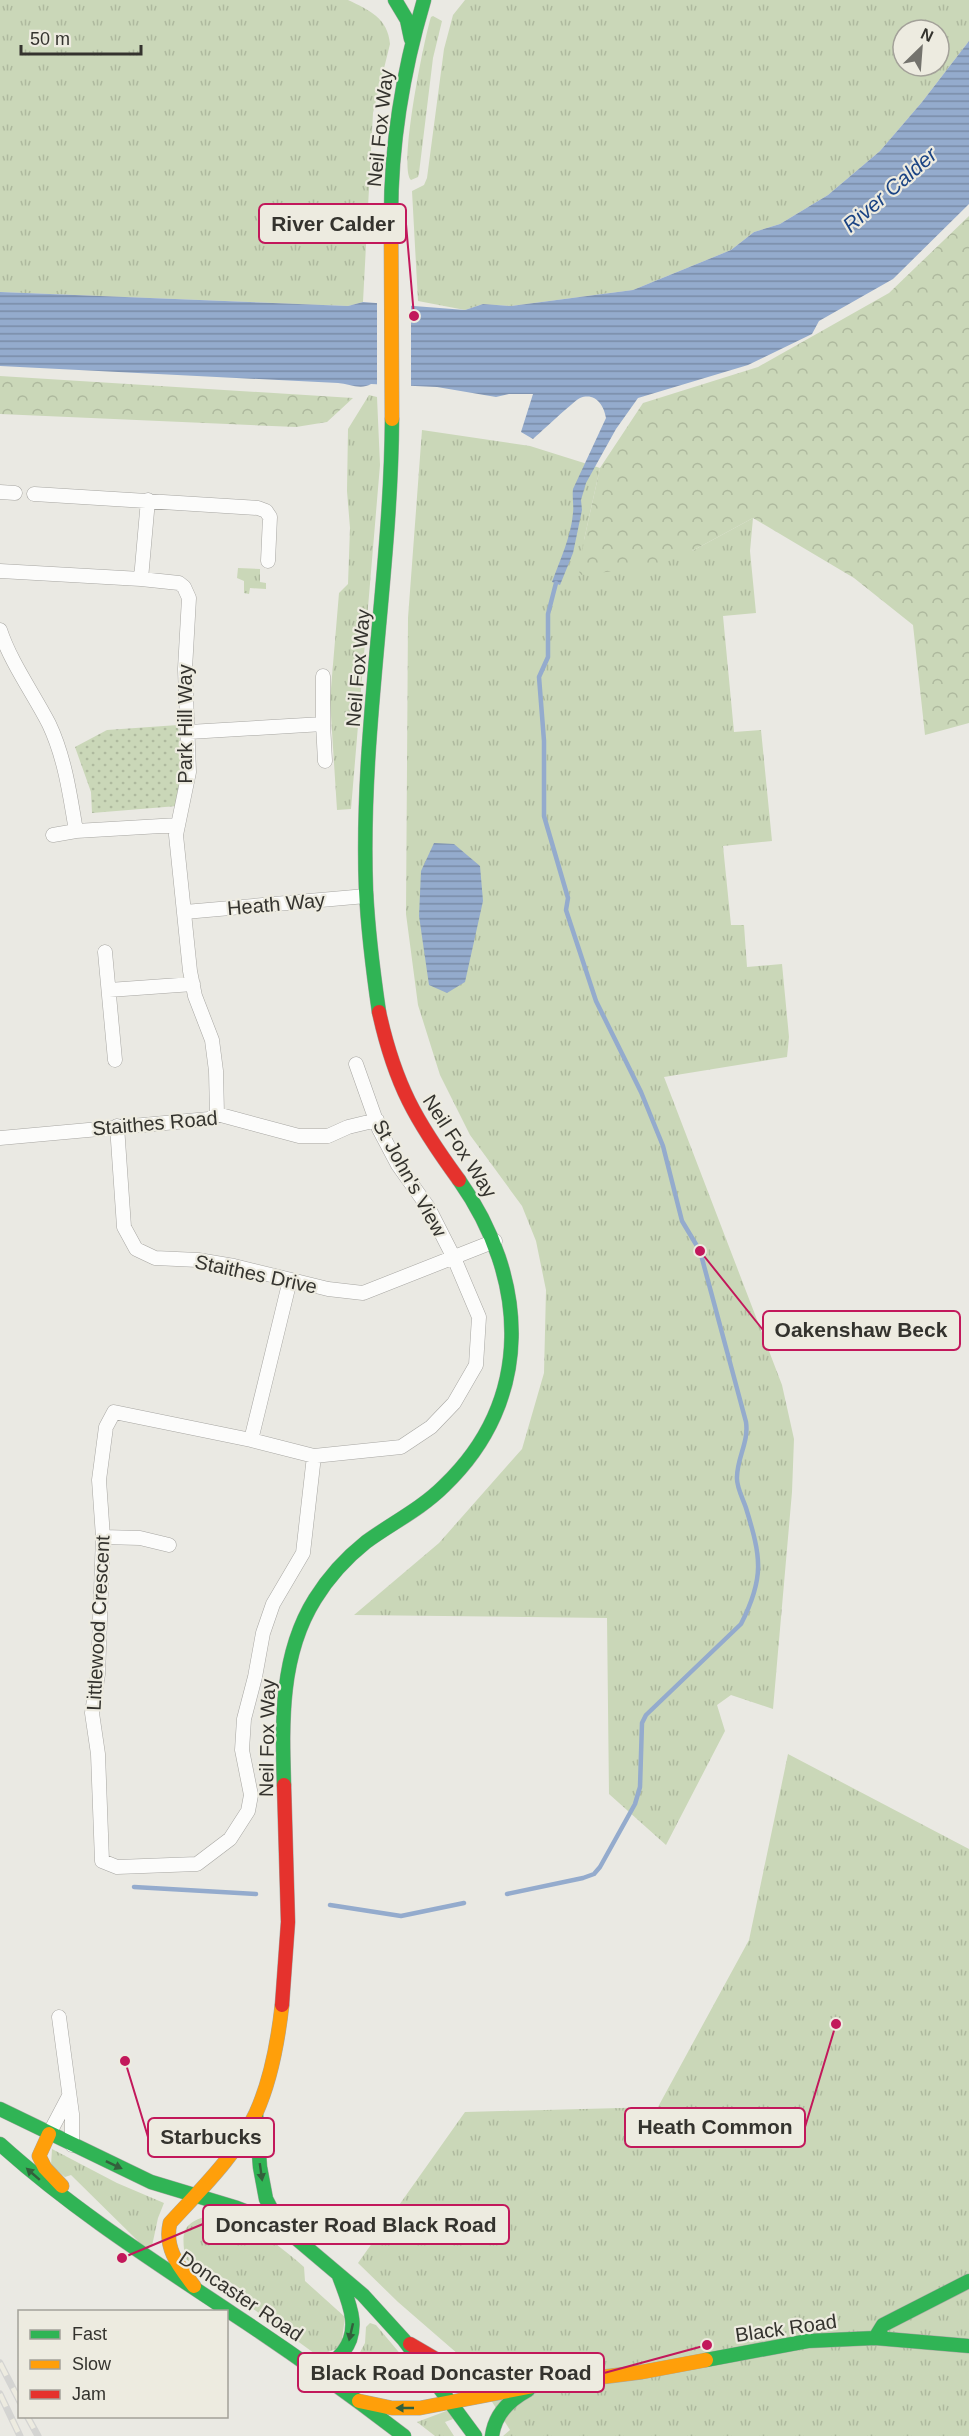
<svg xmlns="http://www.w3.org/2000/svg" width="969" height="2436" viewBox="0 0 969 2436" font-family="Helvetica,sans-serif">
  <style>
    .grass { fill: url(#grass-tufts); fill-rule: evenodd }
    .forest { fill: url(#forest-crowns) }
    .park { fill: url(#park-dots) }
    .water { fill: url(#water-rules) }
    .pier { fill: #eae9e3 }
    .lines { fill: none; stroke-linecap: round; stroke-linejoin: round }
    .stream { stroke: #94abcd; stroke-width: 4.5 }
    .street-casing { stroke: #a7a6a2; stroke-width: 15 }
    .fast-casing { stroke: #a7a6a2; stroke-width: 15 }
    .slow-casing { stroke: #a7a6a2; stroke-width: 15 }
    .jam-casing { stroke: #a7a6a2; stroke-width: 15 }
    .street { stroke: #fcfcfb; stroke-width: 14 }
    .fast { stroke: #30b455; stroke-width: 14 }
    .slow { stroke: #ff9f0a; stroke-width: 14 }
    .jam { stroke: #e5322d; stroke-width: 14 }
    .rail-casing { stroke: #d4d4d2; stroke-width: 7 }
    .rail { stroke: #edebe0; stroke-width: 4.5; stroke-dasharray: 14; stroke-linecap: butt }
    .oneway { fill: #33603c }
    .labels { text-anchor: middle; stroke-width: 4.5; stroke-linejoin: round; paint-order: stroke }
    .street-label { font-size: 20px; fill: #34332e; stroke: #edebe0 }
    .water-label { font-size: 21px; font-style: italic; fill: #1b4484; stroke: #edebe0 }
    .leader { fill: none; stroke: #c2185b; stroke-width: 2 }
    .callout-dot { fill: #c2185b; stroke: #edebe0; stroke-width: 2 }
    .callout { fill: #edebe0; stroke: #c2185b; stroke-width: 2 }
    .callout-label { font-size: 21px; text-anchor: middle; font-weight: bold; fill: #34332e }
  </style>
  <defs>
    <pattern id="grass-tufts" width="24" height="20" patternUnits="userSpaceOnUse" patternTransform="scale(1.5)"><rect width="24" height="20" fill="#cad7b8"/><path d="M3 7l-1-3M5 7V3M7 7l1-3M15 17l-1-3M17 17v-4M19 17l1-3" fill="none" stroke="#aeb99e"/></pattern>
    <pattern id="forest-crowns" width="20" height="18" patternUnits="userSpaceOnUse" patternTransform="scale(1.5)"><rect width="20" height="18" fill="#cad7b8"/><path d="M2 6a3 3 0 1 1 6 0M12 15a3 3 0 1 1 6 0" fill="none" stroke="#aeb99e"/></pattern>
    <pattern id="park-dots" width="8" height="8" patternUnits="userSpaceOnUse" patternTransform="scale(1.5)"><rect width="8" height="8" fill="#cad7b8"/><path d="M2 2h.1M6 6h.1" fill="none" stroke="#aeb99e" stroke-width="1.8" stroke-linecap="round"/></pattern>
    <pattern id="water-rules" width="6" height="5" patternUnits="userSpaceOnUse" patternTransform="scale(1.5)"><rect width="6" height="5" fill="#94abcd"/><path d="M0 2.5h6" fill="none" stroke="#7a8ca7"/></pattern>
  </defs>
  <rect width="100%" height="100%" fill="#eae9e3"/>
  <path class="grass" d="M0 0H348C369 10 388 18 390 44L373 113 363 302 348 306 0 292Z
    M465 0H969V41L922 102 880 151 828 195 780 224 754 232 731 250 633 290 511 306 483 304 465 310 418 301 412 191 424 185 427 178 444 49 453 15ZM903 30H939V66H903Z
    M433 16 442 21 433 58 419 173 418 177 411 180C398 169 424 39 431 17Z
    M369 395 377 397 380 465 351 809 337 810 330 700 339 593 348 584 350 528 347 491 348 429Z
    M422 430 530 446 600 468 584 540 692 551 753 518 750 551 756 613 723 616 734 732 761 730 772 841 723 846 731 925H744L747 967 782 964 789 1037 787 1057 664 1077 782 1385 794 1439 792 1492 773 1709 731 1695 717 1705 725 1731 666 1845 609 1794 607 1618 354 1615 439 1543 522 1449 544 1373 546 1290 536 1241 522 1206 470 1135 440 1075 418 1005 406 914 408 618Z
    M238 568 260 569V582L266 583V589L250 588 249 594 244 593V581L237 578Z
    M788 1754 969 1849V2436H503L510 2430 466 2361 398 2302 358 2263 465 2112 658 2107 749 1940Z
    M52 2149 117 2183 164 2203 158 2218 152 2246 148 2248 140 2243 71 2175 65 2177 51 2165Z
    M207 2216C252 2225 269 2237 304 2267L305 2281 345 2317 341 2347 318 2356 249 2306 244 2291 209 2269 195 2267 185 2258C182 2233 181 2224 207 2216Z
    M370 2323 376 2325 408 2363V2366L363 2363 358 2356 365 2343 366 2327Z
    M449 2410 453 2419 445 2422 454 2436H435L417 2422Z"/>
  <path class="forest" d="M969 216V723L925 735 913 625 854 578 753 518 692 551 651 567 579 575 584 540 600 468 643 403 758 367 889 293Z
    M0 376 353 398 327 422 296 427 0 414Z"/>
  <path class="park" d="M178 725 184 777 177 806 92 813 91 792 75 747 107 730Z"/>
  <path class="water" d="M969 41V204L893 279 819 321 812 334 748 365 638 398 616 429 586 483 581 500 582 510 573 553 560 585 552 582C560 560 571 537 573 513 574 505 572 498 573 489L606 418C604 405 595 392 580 398 575 400 540 433 533 439L521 432 533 394H509L496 397 437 387 371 384C361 390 349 384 338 383L0 366V292L348 306 363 302 465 310 483 304 511 306 633 290 731 250 754 232 780 224 828 195 880 151 922 102Z
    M434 843 454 844 480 866 483 901 465 982 447 993 429 985 419 916 421 871Z"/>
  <path class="pier" d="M377 300 411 303V389L377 387Z"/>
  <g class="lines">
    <path class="stream" d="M134 1887 256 1894
      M507 1894 583 1878 594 1874 600 1867 635 1804 640 1787 642 1723 646 1715 741 1624C765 1577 761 1557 746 1508 743 1499 736 1486 737 1477 737 1458 749 1442 746 1422L700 1251 682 1221 663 1146 641 1092 596 1001 566 910 568 898 544 816V741L539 677 548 657V614L556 583
      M330 1905 401 1916 464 1903"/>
    <g class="street-casing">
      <path id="street" d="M0 492 15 493
        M34 494 258 508 266 511 270 517 268 561
        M0 571 141 579 179 583 184 587 189 598 185 669 189 772 176 835 190 971 195 996 212 1040 216 1071 217 1114
        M141 579 148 500
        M0 630C11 663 33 693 49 724 65 758 70 795 76 831L178 825
        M323 676V724L325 761
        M189 732 323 724
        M53 835 76 831
        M185 912 366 896
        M105 952 115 1060
        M109 990 193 984
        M117 1126 124 1227 136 1249 155 1258 198 1260 234 1266 328 1289 363 1293 495 1241
        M0 1138 209 1119 217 1114 299 1136H328L348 1127 377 1120
        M251 1440 290 1280
        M314 1456 303 1553 273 1604 263 1633 255 1677 244 1719 242 1750 251 1795 248 1811 230 1839 197 1864 117 1867 102 1861 98 1754 92 1713 98 1674 103 1537 99 1480 106 1427 114 1412 251 1440 314 1456 401 1447 431 1427 454 1403 476 1365 479 1317 454 1258 428 1207 398 1165 379 1129 356 1064
        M103 1537 140 1538 169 1545
        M59 2017 72 2114V2145
        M49 2134 69 2096"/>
    </g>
    <g class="fast-casing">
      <path id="fast" d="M395 0 407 20 411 39
        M391 216C391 142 403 71 424 0
        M379 1012C373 971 368 931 366 890 360 733 391 576 392 419
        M284 1785C282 1722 280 1655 315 1599 328 1578 346 1558 366 1542 392 1523 421 1509 444 1486 535 1399 528 1278 459 1180
        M0 2109 151 2182 237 2208 279 2224 363 2295 404 2340 475 2436
        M256 2115 260 2167 266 2199 279 2224
        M0 2144C72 2209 152 2260 233 2314 291 2352 348 2393 404 2436
        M875 2338 883 2325 969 2281
        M706 2360 808 2341 875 2338 969 2346
        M305 2363C311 2363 318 2366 324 2365 332 2364 338 2358 343 2352 362 2328 348 2301 339 2276
        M492 2436C495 2414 509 2400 528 2390"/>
    </g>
    <g class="slow-casing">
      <path id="slow" d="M391 216 392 419
        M49 2134 39 2156 45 2168 62 2186
        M194 2286C179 2266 164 2249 170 2223 201 2189 236 2156 256 2113 271 2080 278 2041 282 2005
        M359 2401 392 2408H420L539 2385 642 2372 706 2360"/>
    </g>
    <g class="jam-casing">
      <path id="jam" d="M379 1012C395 1085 416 1121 459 1180
        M282 2005 288 1922 284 1785
        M410 2344 446 2365 524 2383"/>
    </g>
    <use href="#street" class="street"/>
    <use href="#fast" class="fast"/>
    <use href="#slow" class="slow"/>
    <use href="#jam" class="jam"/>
    <g class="rail-casing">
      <path id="rail" d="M0 2363 20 2402
        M0 2394 20 2436
        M27 2416 38 2436"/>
    </g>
    <use href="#rail" class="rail"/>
  </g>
  <defs><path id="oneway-solid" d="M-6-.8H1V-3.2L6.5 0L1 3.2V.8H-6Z" transform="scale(1.5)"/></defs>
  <g class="oneway">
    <use href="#oneway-solid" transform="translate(114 2165) rotate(25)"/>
    <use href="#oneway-solid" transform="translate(261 2172) rotate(82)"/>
    <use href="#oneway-solid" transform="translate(33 2174) rotate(-139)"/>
    <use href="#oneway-solid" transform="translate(351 2332) rotate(103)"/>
    <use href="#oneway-solid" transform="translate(405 2408) rotate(180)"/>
  </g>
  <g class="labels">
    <g class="street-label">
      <text transform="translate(380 128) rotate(-84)" y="7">Neil Fox Way</text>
      <text transform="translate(358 668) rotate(-85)" y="7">Neil Fox Way</text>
      <text transform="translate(185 724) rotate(-90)" y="7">Park Hill Way</text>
      <text transform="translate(276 904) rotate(-5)" y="7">Heath Way</text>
      <text transform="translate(155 1123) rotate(-5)" y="7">Staithes Road</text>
      <text transform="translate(460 1146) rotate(57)" y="7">Neil Fox Way</text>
      <text transform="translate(410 1178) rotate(61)" y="7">St John's View</text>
      <text transform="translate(256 1274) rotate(12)" y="7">Staithes Drive</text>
      <text transform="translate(98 1623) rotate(-87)" y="7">Littlewood Crescent</text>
      <text transform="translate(267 1738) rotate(-89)" y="7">Neil Fox Way</text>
      <text transform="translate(241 2296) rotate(34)" y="7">Doncaster Road</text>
      <text transform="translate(786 2328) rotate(-8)" y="7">Black Road</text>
    </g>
    <g class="water-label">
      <text transform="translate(890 190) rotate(-41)" y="7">River Calder</text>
    </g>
  </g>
  <path class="leader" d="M414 316L406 224M700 1251L763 1330M836 2024L805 2127M125 2061L148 2137M122 2258L203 2224M707 2345L604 2373"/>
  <g class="callout-dot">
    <circle cx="414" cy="316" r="6"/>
    <circle cx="700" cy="1251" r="6"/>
    <circle cx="836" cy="2024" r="6"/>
    <circle cx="125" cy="2061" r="6"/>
    <circle cx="122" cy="2258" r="6"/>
    <circle cx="707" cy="2345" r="6"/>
  </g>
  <g class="callout">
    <rect x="259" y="204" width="147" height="39" rx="6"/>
    <rect x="763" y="1311" width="197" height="39" rx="6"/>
    <rect x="625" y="2108" width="180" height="39" rx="6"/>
    <rect x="148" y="2118" width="126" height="39" rx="6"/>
    <rect x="203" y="2205" width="306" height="39" rx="6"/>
    <rect x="298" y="2353" width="306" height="39" rx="6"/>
  </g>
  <g class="callout-label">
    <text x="333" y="231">River Calder</text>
    <text x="861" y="1337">Oakenshaw Beck</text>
    <text x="715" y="2134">Heath Common</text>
    <text x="211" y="2144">Starbucks</text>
    <text x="356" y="2232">Doncaster Road Black Road</text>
    <text x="451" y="2380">Black Road Doncaster Road</text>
  </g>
  <rect x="18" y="2310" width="210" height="108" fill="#edebe0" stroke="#a3a199" stroke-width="1.5"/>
  <rect x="30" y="2330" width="30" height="9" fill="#30b455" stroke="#a3a199" stroke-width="1.5"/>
  <text x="72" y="2340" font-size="18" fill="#34332e">Fast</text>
  <rect x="30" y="2360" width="30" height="9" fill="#ff9f0a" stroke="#a3a199" stroke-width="1.5"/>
  <text x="72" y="2370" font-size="18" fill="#34332e">Slow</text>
  <rect x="30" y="2390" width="30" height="9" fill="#e5322d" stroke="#a3a199" stroke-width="1.5"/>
  <text x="72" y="2400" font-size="18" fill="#34332e">Jam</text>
  <g transform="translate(921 48) rotate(25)"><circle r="28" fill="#edebe0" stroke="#a3a199" stroke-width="1.5"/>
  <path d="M0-4.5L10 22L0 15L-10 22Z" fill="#74736d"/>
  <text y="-9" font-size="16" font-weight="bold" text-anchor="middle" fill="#34332e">N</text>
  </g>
  <path d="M21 45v9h120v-9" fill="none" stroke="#34332e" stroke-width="3"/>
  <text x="30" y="45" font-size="18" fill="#34332e" stroke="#edebe0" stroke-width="4.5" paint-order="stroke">50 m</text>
</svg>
